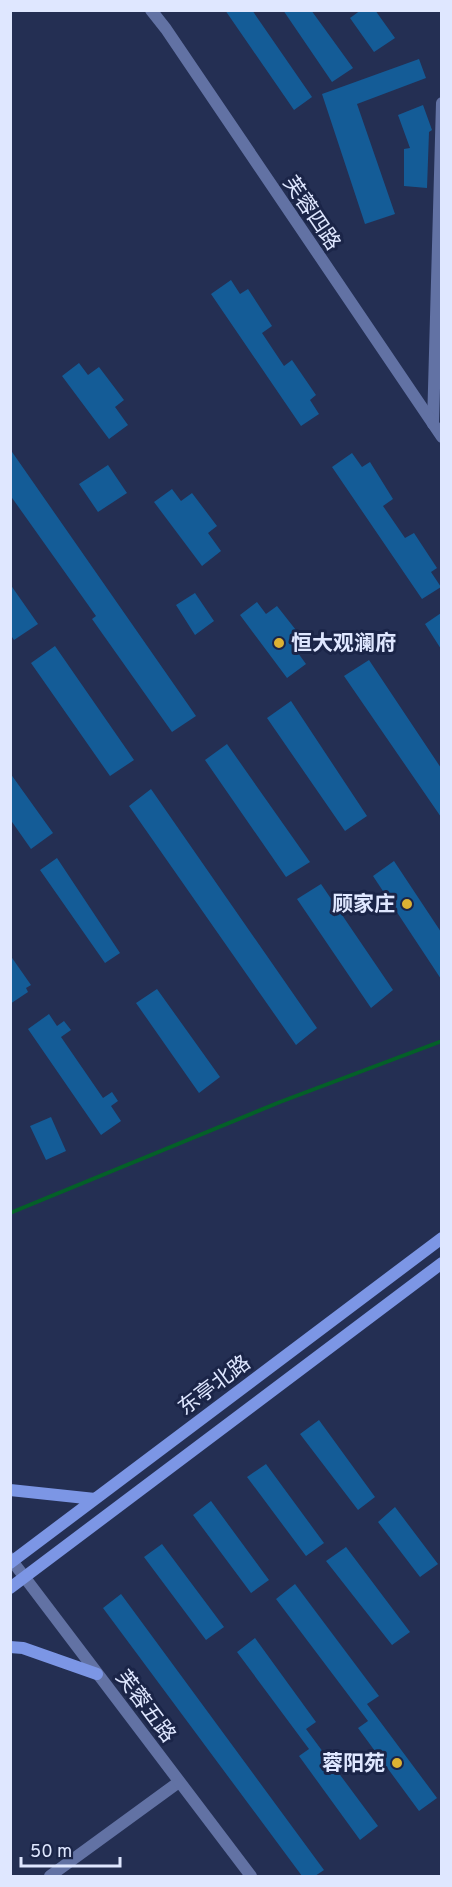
<svg xmlns="http://www.w3.org/2000/svg" width="452" height="1887" viewBox="0 0 452 1887" font-family="Overpass,'Noto Sans SC',sans-serif">
  <style>
    .lines { fill: none; stroke-linecap: round; stroke-linejoin: round }
    .stream { stroke: #046028; stroke-width: 4 }
    .building { fill: #145c97 }
    .minor { stroke: #6272a4; stroke-width: 12 }
    .tertiary { stroke: #6272a4; stroke-width: 12 }
    .secondary { stroke: #7c96e5; stroke-width: 12 }
    .poi-dot { fill: #dcb233; stroke: #1b2548; stroke-width: 2 }
    .labels { text-anchor: middle; stroke-width: 6; stroke-linejoin: round; paint-order: stroke }
    .street-label { font-size: 21px; fill: #dfe7ff; stroke: #1b2548 }
    .poi-label { font-size: 21px; font-weight: bold; fill: #dfe7ff; stroke: #1b2548; text-anchor: end }
  </style>
  <rect width="100%" height="100%" fill="#242f53"/>
  <g class="lines">
    <path class="stream" d="M10 1213 280 1102 442 1041"/>
  </g>
  <path class="building" d="M225 10H252L312 97 294 110Z
    M283 10H311L353 68 332 82Z
    M361 10H375L395 38 374 52 350 18Z
    M419 59 426 78 357 104 395 214 365 224 322 94Z
    M423 105 432 130 429 132 427 188 404 186V149L410 148 398 115Z
    M231 280 240 294 248 289 272 326 262 333 284 366 292 360 316 395 310 400 319 414 301 426 211 294Z
    M79 363 88 375 99 367 124 400 115 407 128 425 109 439 62 376Z
    M10 449 196 716 172 732 92 619 96 616 10 495Z
    M352 453 362 467 370 462 393 499 383 506 405 538 414 533 437 568 431 572 441 587 422 599 332 467Z
    M108 465 127 493 98 512 79 484Z
    M172 489 181 501 192 493 217 526 208 533 221 551 202 566 154 502Z
    M10 584 38 624 14 640 10 634Z
    M195 593 214 621 195 635 176 605Z
    M257 602 266 614 277 606 303 639 293 646 306 664 287 678 240 615Z
    M441 613V649L425 624Z
    M55 646 134 760 110 776 31 663Z
    M369 660 441 768V817L344 676Z
    M291 701 367 816 345 831 267 718Z
    M227 744 310 862 286 877 205 760Z
    M10 773 53 833 31 849 10 819Z
    M151 789 317 1028 296 1045 129 806Z
    M57 858 120 953 105 963 40 870Z
    M394 861 441 932V979L373 876Z
    M321 884 393 990 371 1008 297 899Z
    M10 955 31 985 26 988 28 992 10 1004Z
    M157 989 220 1077 199 1093 136 1003Z
    M49 1014 57 1026 64 1021 71 1030 61 1037 103 1098 112 1092 118 1101 111 1106 121 1121 101 1135 28 1029Z
    M51 1117 66 1151 46 1160 30 1126Z
    M319 1420 375 1497 358 1510 300 1434Z
    M266 1464 324 1543 306 1556 247 1477Z
    M211 1501 269 1580 251 1593 193 1515Z
    M395 1507 438 1564 420 1577 378 1522Z
    M162 1544 224 1627 206 1640 144 1557Z
    M346 1547 410 1632 392 1645 326 1561Z
    M295 1584 379 1696 367 1704 437 1798 419 1811 358 1728 368 1721 276 1599Z
    M121 1594 324 1870 315 1876H302L103 1608Z
    M255 1638 316 1722 306 1729 378 1826 360 1840 299 1756 309 1749 237 1652Z"/>
  <g class="lines">
    <path class="minor" d="M433 424 442 103
      M50 1876 179 1782"/>
    <path class="tertiary" d="M151 10 166 29 442 437
      M10 1558 251 1876"/>
    <path class="secondary" d="M10 1490 95 1499
      M10 1563 442 1238
      M10 1588 442 1263
      M10 1647 23 1648 97 1674"/>
  </g>
  <g class="poi-dot">
    <circle cx="279" cy="643" r="6"/>
    <circle cx="407" cy="904" r="6"/>
    <circle cx="397" cy="1763" r="6"/>
  </g>
  <g class="labels">
    <g class="street-label">
      <text transform="translate(312 213) rotate(56)" y="7">芙蓉四路</text>
      <text transform="translate(214 1385) rotate(-37)" y="7">东亭北路</text>
      <text transform="translate(146 1706) rotate(53)" y="7">芙蓉五路</text>
    </g>
    <g class="poi-label">
      <text x="291" y="650" text-anchor="start">恒大观澜府</text>
      <text x="395" y="911">顾家庄</text>
      <text x="385" y="1770">蓉阳苑</text>
    </g>
  </g>
  <rect width="452" height="1887" fill="none" stroke="#dfe7ff" stroke-width="24"/>
  <path d="M21 1857v9h99v-9" fill="none" stroke="#dfe7ff" stroke-width="3"/>
  <text x="30" y="1857" font-size="18" fill="#dfe7ff" stroke="#1b2548" stroke-width="4.5" paint-order="stroke">50 m</text>
</svg>
